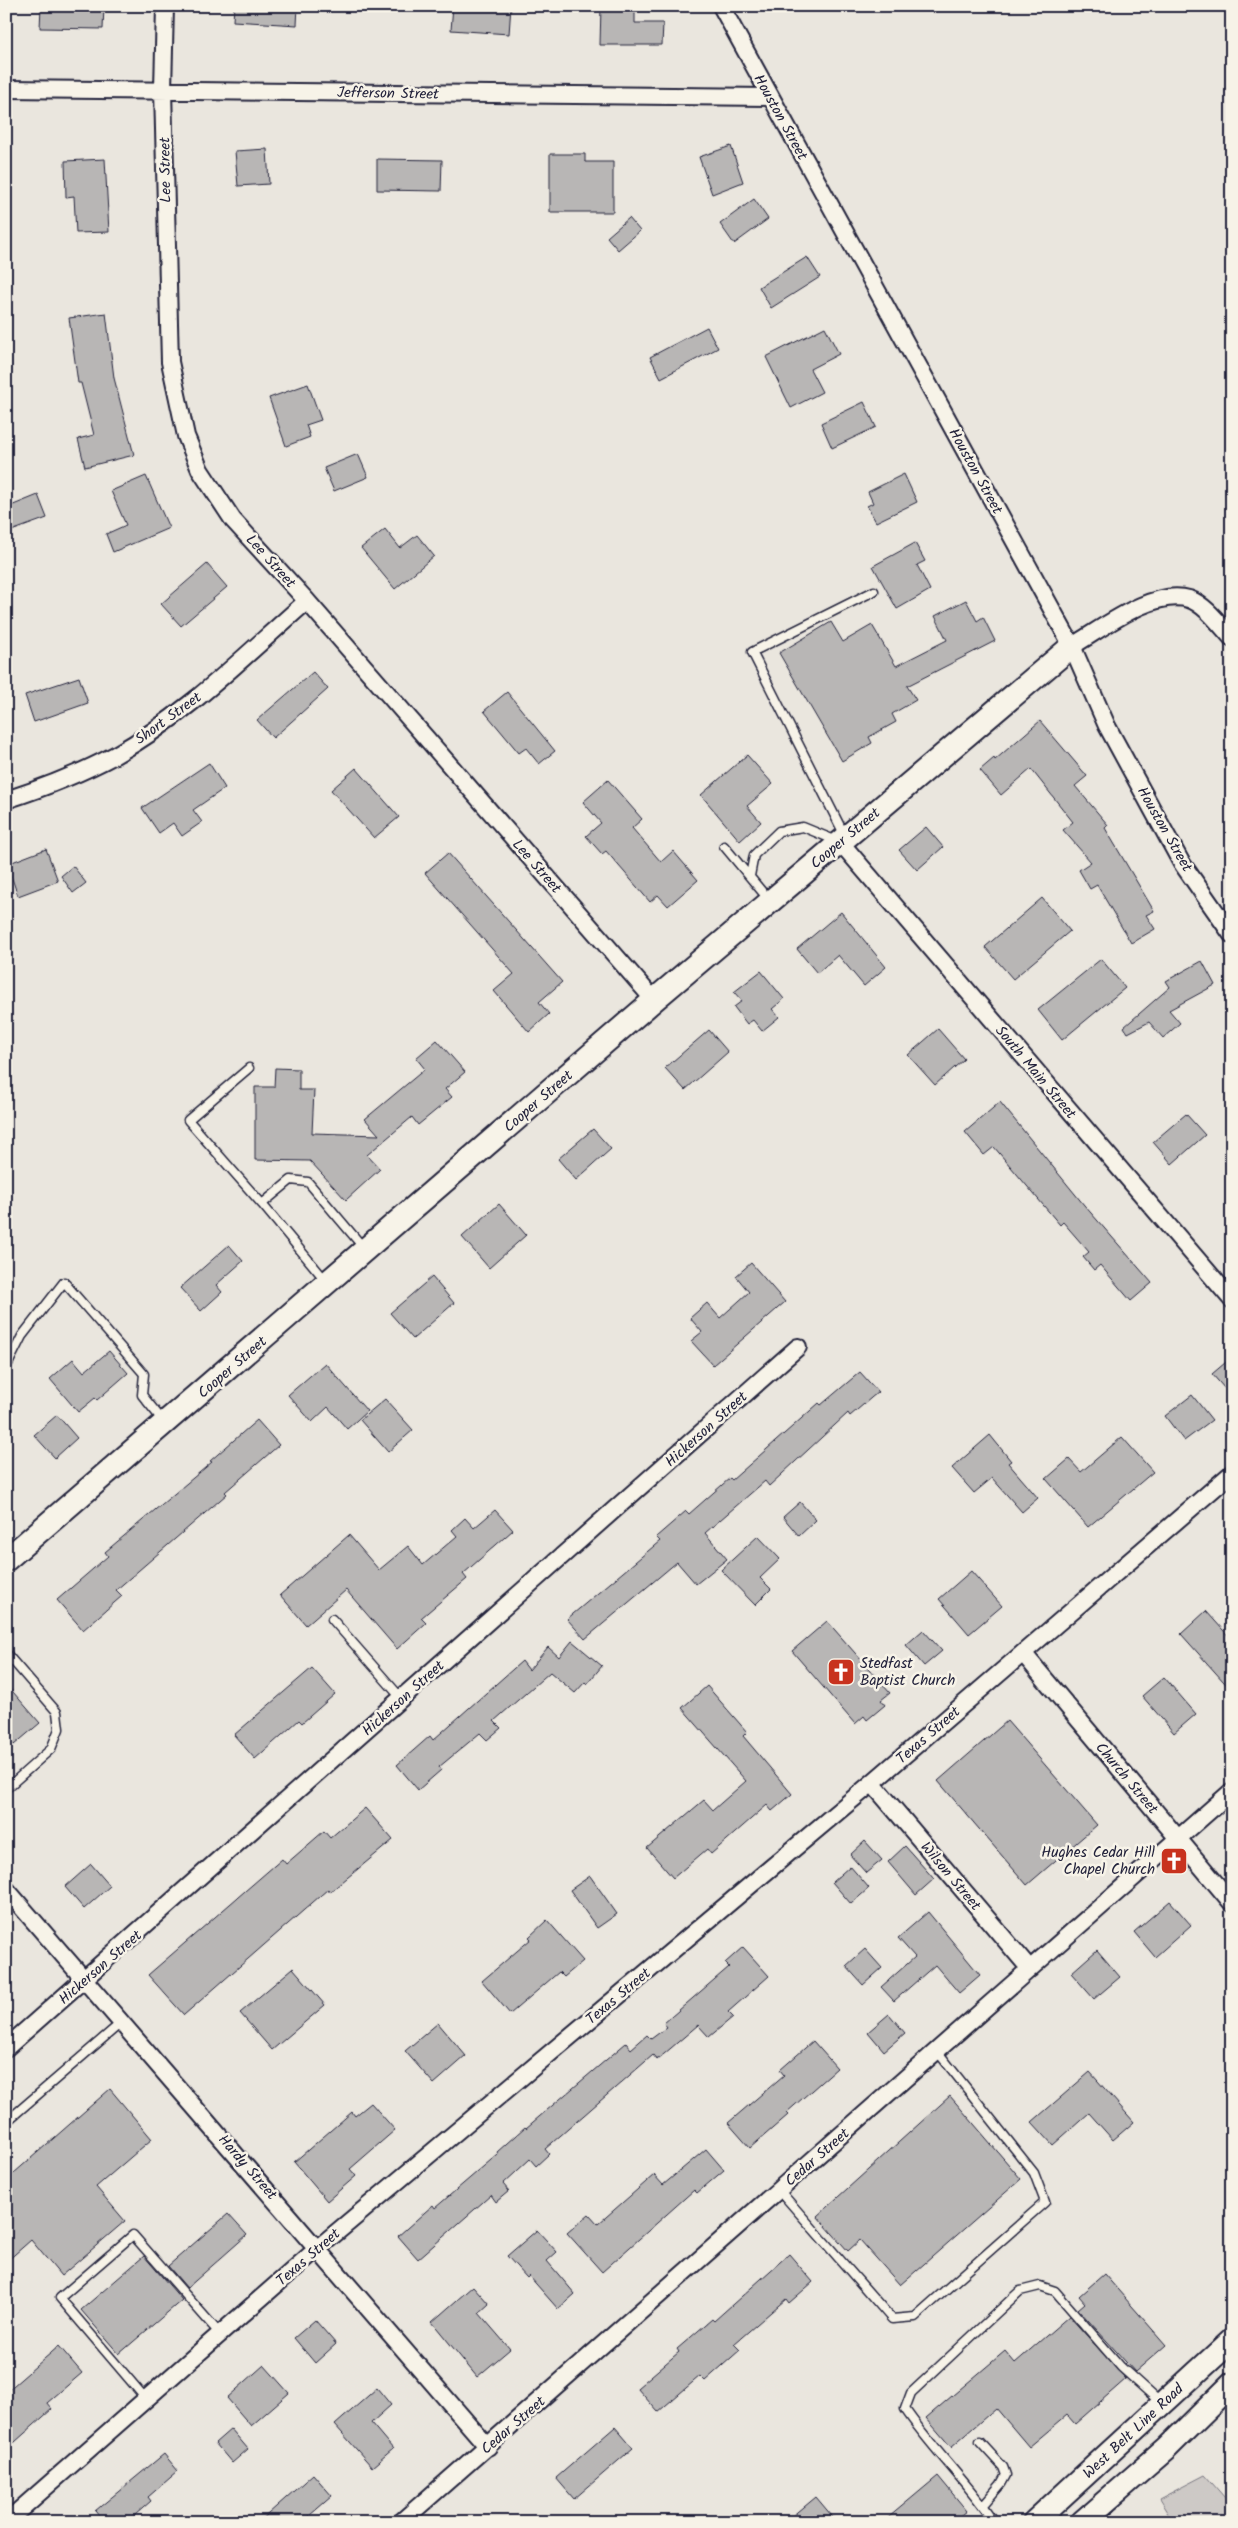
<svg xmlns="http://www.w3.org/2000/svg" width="1238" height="2528" viewBox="0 0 1238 2528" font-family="Kalam,sans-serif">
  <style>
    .green { fill: #cdc9c6; stroke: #787680 }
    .building { fill: #b8b6b5; stroke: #22223b }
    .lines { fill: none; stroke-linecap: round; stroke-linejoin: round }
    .lane-casing { stroke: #22223b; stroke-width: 11 }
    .street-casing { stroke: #22223b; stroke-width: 20 }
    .secondary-casing { stroke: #22223b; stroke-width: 26 }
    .lane { stroke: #f7f3e8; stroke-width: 8 }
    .street { stroke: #f7f3e8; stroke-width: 16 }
    .secondary { stroke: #f7f3e8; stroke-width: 22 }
    .labels { text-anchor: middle; stroke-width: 5; stroke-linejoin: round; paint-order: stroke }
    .street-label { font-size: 15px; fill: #22223b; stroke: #f7f3e8 }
    .poi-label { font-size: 15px; fill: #22223b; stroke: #f7f3e8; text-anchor: start }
  </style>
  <rect width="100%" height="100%" fill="#eae6de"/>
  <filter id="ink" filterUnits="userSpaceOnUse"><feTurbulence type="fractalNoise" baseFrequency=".02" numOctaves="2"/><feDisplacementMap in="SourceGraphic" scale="10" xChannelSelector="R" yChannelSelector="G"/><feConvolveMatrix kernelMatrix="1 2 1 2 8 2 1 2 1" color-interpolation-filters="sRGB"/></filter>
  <g filter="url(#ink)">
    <path class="green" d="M1205 2475 1232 2506V2522H1173L1159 2499Z"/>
    <path class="building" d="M41 6H104L103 29 40 28Z
      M234 6H298L297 25 233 21Z
      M453 6H511L509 34 451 30Z
      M601 6H635V23H663L662 45H600Z
      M731 146 743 182 712 194 699 157Z
      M267 149 269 184 238 186 235 151Z
      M550 154H585V162H613V212H550Z
      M105 159 109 232 76 233 74 196 66 197 65 161Z
      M377 159 442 160 441 191 377 190Z
      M754 199 768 219 734 244 720 224Z
      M629 218 640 231 618 250 607 237Z
      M807 257 820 277 771 308 759 287Z
      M106 313 114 378 134 455 85 467 78 439 94 435 81 383H78L69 318Z
      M707 327 718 348 661 378 650 357Z
      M825 327 839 354 810 369 822 392 791 408 766 357Z
      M308 384 321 420 306 425 310 437 286 446 269 398Z
      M864 402 876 427 832 448 821 423Z
      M358 454 368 477 334 491 324 468Z
      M904 474 917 502 876 522 867 506 873 503 868 492Z
      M146 476 169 528 113 552 106 534 126 525 111 491Z
      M38 495 47 518 6 533V508Z
      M385 529 400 548 417 535 434 556 395 589 361 548Z
      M915 543 925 561 917 565 930 590 897 609 873 566Z
      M207 564 227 587 181 626 161 604Z
      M966 600 977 621 983 617 995 641 907 686 916 700 892 714 896 722 869 737 872 743 842 761 779 653 831 622 843 642 872 625 896 666 947 640 935 616Z
      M313 672 328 689 273 738 257 720Z
      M79 677 88 703 34 722 25 695Z
      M507 692 555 751 539 764 526 748 519 753 484 711Z
      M1040 721 1087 776 1075 786 1108 825 1105 828 1154 911 1146 915 1155 929 1131 943 1097 885 1090 889 1079 870 1091 862 1063 830 1073 822 1031 769 1001 795 980 770 994 758 995 760Z
      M747 755 773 784 747 806 761 822 740 841 701 795Z
      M209 763 225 788 193 810 202 822 182 836 173 823 159 833 142 808Z
      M356 768 399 817 374 838 331 790Z
      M608 780 642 819 632 828 661 862 673 851 698 880 668 906 658 895 650 902 606 851 602 854 586 836 601 823 583 802Z
      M926 827 943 847 917 870 899 850Z
      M46 849 58 881 18 896 7 864Z
      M448 853 562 982 539 1002 549 1014 529 1032 494 991 514 974 425 873Z
      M73 866 86 883 73 893 61 876Z
      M1042 898 1070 931 1013 979 985 947Z
      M841 912 886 967 864 986 838 955 817 973 797 949Z
      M1101 959 1125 988 1062 1040 1038 1010Z
      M1202 961 1215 985 1169 1010 1180 1023 1163 1038 1149 1022 1128 1033 1124 1027 1170 987 1166 981Z
      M761 971 784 999 772 1009 779 1017 762 1031 753 1020 747 1024 734 1007 742 1001 734 992Z
      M938 1029 964 1059 935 1085 908 1055Z
      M709 1030 728 1052 685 1090 665 1068Z
      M437 1040 465 1072 445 1089 452 1097 418 1125 412 1117 367 1155 380 1169 346 1200 310 1161 255 1160V1087H274L275 1068 299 1069V1090H314L312 1133 379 1135 365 1119 425 1069 416 1058Z
      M1000 1102 1084 1205 1152 1283 1131 1301 1100 1265 1094 1270 1083 1257 1089 1252 1063 1222 1060 1225 994 1147 984 1155 965 1132Z
      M1186 1114 1205 1135 1172 1164 1153 1142Z
      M593 1129 611 1149 576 1180 558 1159Z
      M499 1204 526 1235 489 1268 462 1237Z
      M229 1245 243 1261 216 1285 222 1292 201 1311 180 1288Z
      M751 1263 785 1302 713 1365 691 1341 702 1332 690 1318 707 1303 720 1318 749 1292 736 1276Z
      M432 1277 454 1303 413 1339 390 1313Z
      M109 1351 128 1373 97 1400 95 1398 78 1412 50 1379 73 1359 84 1372Z
      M1232 1357V1397L1212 1374Z
      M325 1363 367 1411 347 1429 328 1407 312 1422 288 1395Z
      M860 1372 878 1392 850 1416 848 1413 769 1486 765 1481 705 1533 727 1559 696 1584 677 1562 585 1639 567 1619 660 1541 656 1537 686 1511 689 1514 730 1478 732 1480 819 1403 821 1405Z
      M1192 1395 1212 1420 1184 1441 1165 1416Z
      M385 1399 413 1430 388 1452 360 1420Z
      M57 1415 77 1438 55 1458 34 1435Z
      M257 1420 279 1445 225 1492 227 1494 116 1590 122 1596 83 1630 57 1600 108 1556 105 1552 212 1462 210 1461Z
      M990 1435 1011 1461 1008 1463 1038 1498 1022 1512 992 1478 974 1493 952 1468Z
      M1122 1437 1153 1472 1088 1527 1046 1479 1069 1459 1081 1472Z
      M800 1502 816 1520 799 1536 783 1517Z
      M495 1510 513 1530 463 1574 467 1579 421 1618 426 1623 397 1649 346 1590 306 1625 280 1595 349 1535 379 1570 408 1546 423 1565 457 1536 452 1530 465 1518 474 1528Z
      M758 1536 780 1559 760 1578 771 1589 755 1605 721 1570Z
      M971 1571 1002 1606 969 1634 939 1599Z
      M1206 1611 1232 1640V1691L1181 1634Z
      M827 1621 890 1693 881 1700 885 1705 867 1720 864 1716 855 1724 792 1651Z
      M923 1630 942 1651 924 1666 906 1645Z
      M572 1641 602 1666 587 1684 585 1682 575 1693 550 1672 494 1721 501 1728 487 1740 480 1733 439 1767 441 1770 418 1790 397 1765 430 1736 433 1740 522 1661 529 1670 548 1647 559 1657Z
      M312 1668 335 1694 302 1723 299 1720 255 1759 234 1735Z
      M1164 1677 1196 1714 1174 1733 1142 1696Z
      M6 1684 40 1723 14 1745 6 1736Z
      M707 1686 747 1732 743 1736 792 1794 772 1811 767 1805 711 1854 707 1849 673 1878 647 1848 704 1800 713 1810 746 1781 682 1708Z
      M1007 1721 1097 1825 1027 1885 938 1781Z
      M365 1808 393 1840 330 1892 328 1889 184 2015 148 1975 282 1859 286 1864 324 1831 330 1838Z
      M865 1841 882 1860 866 1873 850 1855Z
      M905 1846 934 1879 916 1895 888 1862Z
      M91 1864 110 1886 84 1909 65 1887Z
      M850 1866 869 1888 851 1904 832 1882Z
      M590 1876 617 1914 597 1928 570 1890Z
      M1170 1901 1191 1925 1155 1957 1134 1932Z
      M928 1912 980 1975 959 1993 935 1965 894 2001 881 1987 915 1957 898 1938Z
      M547 1920 583 1961 564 1977 559 1972 510 2014 482 1981 531 1939 529 1937Z
      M743 1947 769 1976 728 2012 733 2017 709 2037 698 2025 657 2060 653 2055 545 2149 549 2154 536 2166 530 2159 503 2184 509 2191 496 2202 491 2195 418 2259 398 2236 433 2205 435 2208 498 2154 497 2152 525 2127 526 2128 626 2043 631 2049 647 2035 651 2039 667 2027 664 2023 729 1967 725 1963Z
      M865 1949 882 1968 863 1985 846 1966Z
      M1097 1950 1120 1977 1094 1999 1071 1973Z
      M293 1968 325 2005 272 2050 240 2013Z
      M889 2014 905 2033 884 2051 868 2032Z
      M438 2023 466 2056 434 2084 405 2051Z
      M813 2041 837 2068 786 2113 788 2115 750 2148 728 2123 784 2075 780 2070Z
      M1090 2072 1134 2122 1113 2140 1089 2113 1053 2145 1032 2122Z
      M110 2089 152 2139 96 2187 125 2221 61 2276 31 2240 6 2262V2180Z
      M950 2096 1021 2179 900 2285 860 2240 848 2251 817 2216Z
      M371 2103 395 2130 350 2169 356 2176 327 2201 294 2162 352 2112 355 2116Z
      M706 2149 724 2170 697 2193 694 2190 602 2272 567 2233 589 2214 598 2224 654 2175 663 2185Z
      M228 2214 247 2235 187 2288 168 2266Z
      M537 2230 557 2252 547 2261 575 2294 558 2309 529 2276 527 2278 507 2256Z
      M789 2254 813 2282 789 2303 786 2299 734 2344 740 2350 705 2381 700 2376 658 2412 637 2388 679 2352 677 2349 712 2319 714 2321Z
      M144 2256 182 2300 119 2354 81 2310Z
      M1104 2274 1166 2345 1135 2372 1078 2309 1085 2303 1079 2296Z
      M473 2286 489 2304 479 2313 510 2349 477 2377 432 2322Z
      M1069 2316 1126 2379 1075 2424 1067 2415 1029 2447 996 2408 951 2447 926 2418 1005 2351 1015 2363Z
      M315 2320 336 2344 315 2363 294 2338Z
      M59 2346 82 2373 47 2403 52 2409 6 2450V2392Z
      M264 2365 289 2393 251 2426 227 2398Z
      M377 2388 391 2405 371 2423 393 2449 372 2467 335 2425Z
      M615 2427 633 2448 574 2499 556 2478Z
      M231 2429 248 2449 232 2463 215 2443Z
      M164 2454 178 2471 148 2497 151 2501 127 2522H104L95 2511Z
      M313 2474 332 2496 302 2522H259Z
      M938 2476 967 2511 953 2522H883Z
      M816 2497 837 2522H786Z"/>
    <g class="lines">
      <g class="lane-casing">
        <path id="lane" d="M845 836 752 652 874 591
          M724 846 769 900
          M750 876 754 855 779 831 803 827 837 841
          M249 1068 188 1120 262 1204
          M326 1281 262 1204 291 1180 308 1182 363 1247
          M6 1368 22 1336 64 1282 144 1374 142 1395 163 1421
          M332 1619 402 1699
          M6 1653 57 1712 59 1729 51 1749 6 1789
          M6 2122 122 2022
          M779 2190 892 2319 915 2317 1045 2202 1034 2173 937 2051
          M146 2399 60 2298 133 2235 220 2334
          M980 2442 1003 2467 1006 2475 1001 2484 983 2505
          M994 2522C968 2482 932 2449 905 2409L911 2393 1020 2291 1040 2286 1055 2291 1121 2367 1161 2403"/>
      </g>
      <g class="street-casing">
        <path id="street" d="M165 6 163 90 170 362 186 436 200 470 233 520 307 601 654 1000
          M721 6 1072 646 1107 726 1181 862 1232 935
          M6 89 770 97
          M1072 646C1102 629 1153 588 1189 599 1206 605 1220 625 1232 638
          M6 800C43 788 80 774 115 755 187 715 246 654 307 601
          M841 843 1232 1300
          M1023 1653 1232 1903
          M872 1783 1030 1969
          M6 1889 488 2447
          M6 2048 798 1347
          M6 2522 318 2248 872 1783 1232 1473
          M401 2522 1232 1791"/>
      </g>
      <g class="secondary-casing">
        <path id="secondary" d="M6 1560 654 1000 1072 646
          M1034 2522 1232 2340
          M1082 2522 1166 2449 1232 2384"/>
      </g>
      <use href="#lane" class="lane"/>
      <use href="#street" class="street"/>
      <use href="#secondary" class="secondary"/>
    </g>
  </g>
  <defs>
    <g id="church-square" transform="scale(1.4375)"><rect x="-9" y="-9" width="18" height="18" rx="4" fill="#c8321e" stroke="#f7f3e8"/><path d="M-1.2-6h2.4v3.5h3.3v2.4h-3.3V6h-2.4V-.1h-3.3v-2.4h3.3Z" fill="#fff"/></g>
  </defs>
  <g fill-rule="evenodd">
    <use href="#church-square" x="841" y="1672"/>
    <use href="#church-square" x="1174" y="1861"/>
  </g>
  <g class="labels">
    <g class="street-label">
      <text transform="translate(388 93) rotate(1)" y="5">Jefferson Street</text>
      <text transform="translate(781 117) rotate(61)" y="5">Houston Street</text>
      <text transform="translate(165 170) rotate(-91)" y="5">Lee Street</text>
      <text transform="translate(976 471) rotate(61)" y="5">Houston Street</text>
      <text transform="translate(271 561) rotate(48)" y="5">Lee Street</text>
      <text transform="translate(168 718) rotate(-36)" y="5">Short Street</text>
      <text transform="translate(1165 829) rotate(60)" y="5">Houston Street</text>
      <text transform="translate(845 838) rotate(-40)" y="5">Cooper Street</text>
      <text transform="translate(537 866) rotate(49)" y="5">Lee Street</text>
      <text transform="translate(1036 1072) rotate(50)" y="5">South Main Street</text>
      <text transform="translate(538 1101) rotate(-41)" y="5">Cooper Street</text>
      <text transform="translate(232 1367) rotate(-41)" y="5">Cooper Street</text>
      <text transform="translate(706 1429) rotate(-42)" y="5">Hickerson Street</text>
      <text transform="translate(403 1698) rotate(-42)" y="5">Hickerson Street</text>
      <text transform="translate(928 1735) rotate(-41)" y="5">Texas Street</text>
      <text transform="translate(1127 1778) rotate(50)" y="5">Church Street</text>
      <text transform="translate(951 1876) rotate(50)" y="5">Wilson Street</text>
      <text transform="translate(100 1967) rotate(-41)" y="5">Hickerson Street</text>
      <text transform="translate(618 1996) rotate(-40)" y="5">Texas Street</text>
      <text transform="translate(817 2157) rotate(-41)" y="5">Cedar Street</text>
      <text transform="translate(248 2167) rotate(49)" y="5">Hardy Street</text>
      <text transform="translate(308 2257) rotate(-41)" y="5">Texas Street</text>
      <text transform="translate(513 2425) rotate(-41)" y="5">Cedar Street</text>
      <text transform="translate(1133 2431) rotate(-43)" y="5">West Belt Line Road</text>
    </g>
    <g class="poi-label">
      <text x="860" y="1668">Stedfast<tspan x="860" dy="17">Baptist Church</tspan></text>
      <text x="1155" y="1857" text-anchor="end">Hughes Cedar Hill<tspan x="1155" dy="17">Chapel Church</tspan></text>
    </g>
  </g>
  <rect width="1238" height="2528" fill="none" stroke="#f7f3e8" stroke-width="25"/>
  <rect x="12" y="12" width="1213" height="2503" fill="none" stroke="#22223b" stroke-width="2" filter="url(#ink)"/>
</svg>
